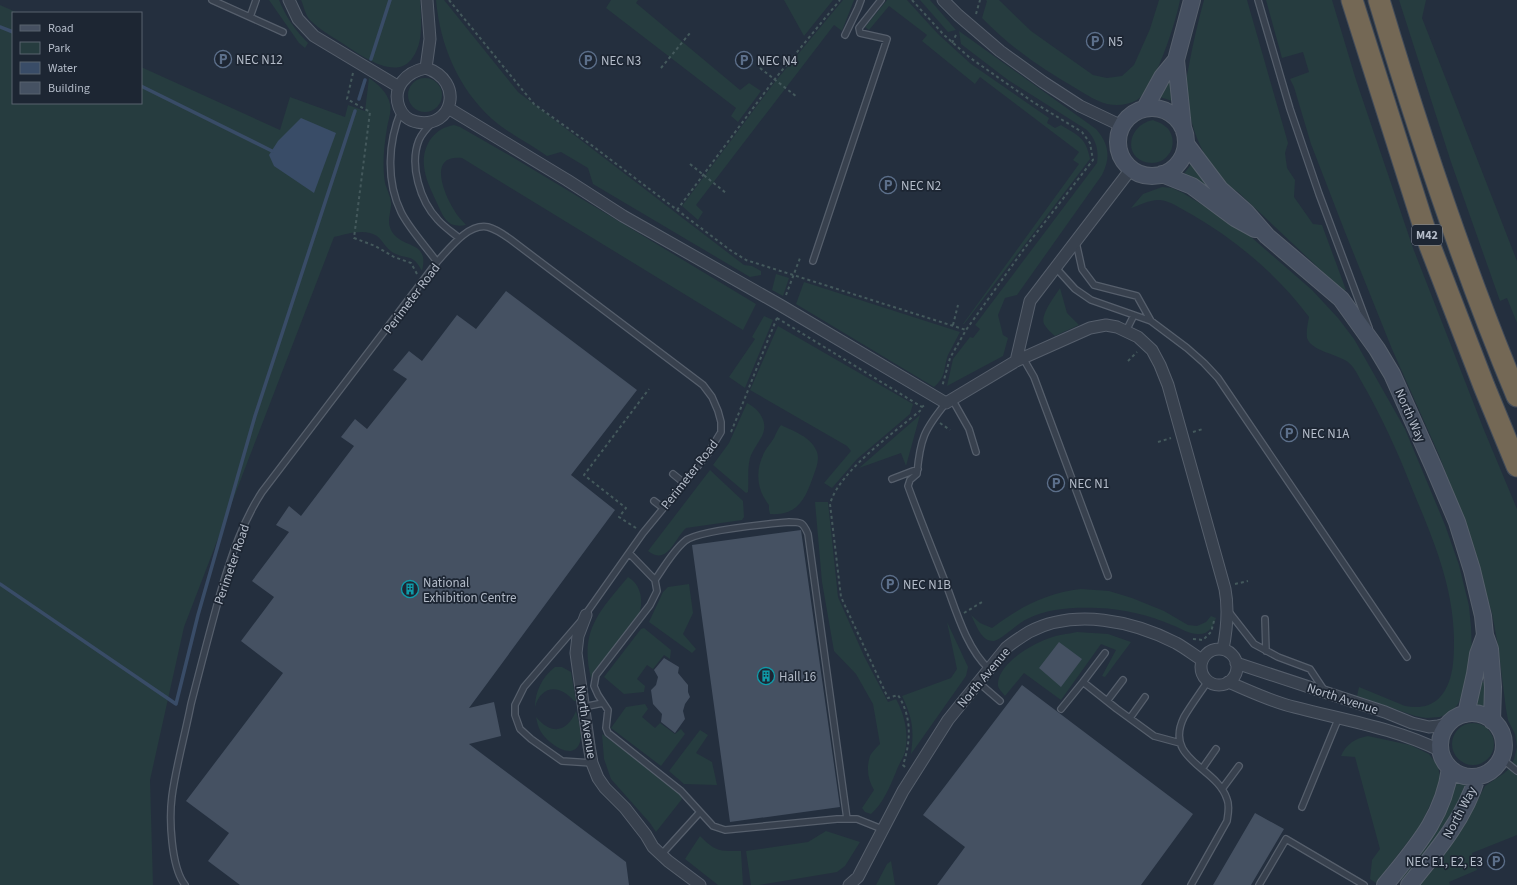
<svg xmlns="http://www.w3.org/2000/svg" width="1517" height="885" viewBox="0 0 1517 885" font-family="'Source Sans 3',sans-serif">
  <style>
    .green { fill: #263c3f }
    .water { fill: #394c67 }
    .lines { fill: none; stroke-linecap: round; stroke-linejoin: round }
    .stream { stroke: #394c67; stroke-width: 3.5 }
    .building { fill: #455162 }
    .lane-casing { stroke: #565f6c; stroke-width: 8 }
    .street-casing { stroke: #565f6c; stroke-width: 13 }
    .secondary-casing { stroke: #565f6c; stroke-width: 18 }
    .highway-casing { stroke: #434c59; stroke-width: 23 }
    .path { stroke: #44595c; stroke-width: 2; stroke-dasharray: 3 3; stroke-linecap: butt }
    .lane { stroke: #38414e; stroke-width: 5.5 }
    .street { stroke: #38414e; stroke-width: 11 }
    .secondary { stroke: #465061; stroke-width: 16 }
    .highway { stroke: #746855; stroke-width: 21 }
    .labels { text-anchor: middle; stroke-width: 3.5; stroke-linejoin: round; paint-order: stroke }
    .shield { fill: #1d2633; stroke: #878f9c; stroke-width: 1 }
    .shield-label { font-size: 12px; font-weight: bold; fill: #b4bcc9 }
    .poi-label { font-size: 13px; fill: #b4bcc9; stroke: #1d2633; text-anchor: start }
    .street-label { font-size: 13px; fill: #b4bcc9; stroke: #1d2633 }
  </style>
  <rect width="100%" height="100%" fill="#242f3e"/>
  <path class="green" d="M269 0H279C286 17 295 30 308 43L305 48 299 43Z
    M301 0H420C421 19 424 41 413 57 397 83 359 54 342 43 331 36 319 29 310 20 305 15 304 6 301 0Z
    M436 0H444L518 92 744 265 752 266 761 271V275L750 277 593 184 588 168 561 152 547 156C530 144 508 133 492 119 458 88 440 45 436 0Z
    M611 0H638L636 3 740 90 749 83 761 91 738 122 731 116 736 108 606 8Z
    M784 0H833L804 36Z
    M843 0H854L842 31 834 25 696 205 703 212 698 220 682 206 774 83Z
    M887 0H907L938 34 971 64 1049 118 1047 123 1055 128 1061 125C1078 136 1086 137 1090 159L964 324H963L1079 164 1073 160 1079 152 980 77 975 84 922 41 927 35 889 6 869 30 865 27Z
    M920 0H930L956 30 948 32Z
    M986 0H999L1031 31 1093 75 1107 78 1122 76 1134 65 1150 29 1159 0H1180C1176 22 1155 88 1137 100 1128 105 1117 106 1107 104 1096 101 1087 95 1077 89 1042 69 1010 47 982 18L987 1Z
    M1204 0H1247L1288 143 1285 153 1287 168 1295 180 1294 197 1313 224 1322 225 1346 290 1343 291 1238 192C1205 172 1186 121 1186 83 1186 78 1188 71 1189 65 1193 43 1198 22 1204 0Z
    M1266 0H1332L1356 80 1413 248 1484 430 1517 509V835L1472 853 1477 870 1449 882 1450 885H1418L1464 826 1485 786 1503 774 1510 768 1514 759 1517 747 1515 734 1508 720 1506 709 1498 646 1492 613 1461 513 1439 455 1392 349 1345 232 1311 144 1294 87 1290 79 1309 72 1303 52 1282 58Z
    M1399 0H1426L1422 18 1517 261V323L1507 298 1500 301 1451 162Z
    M0 5 18 13H13V103H141V67L280 130 290 97 345 117 348 105 365 111 369 78C378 84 388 93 390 104 392 112 388 120 387 128 384 146 382 164 385 183 387 190 392 199 391 206 390 216 387 221 391 230 401 250 430 239 422 271 412 252 408 261 392 252 386 248 383 241 377 236 365 228 347 234 334 237L184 627 150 780 153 885H0Z
    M959 31 1096 129C1109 144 1111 157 1102 175L1017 295 1005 298 998 315 1003 335 1008 338 1003 356 947 386 953 359 970 337 973 338 980 329 975 325 1097 163C1099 150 1096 140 1087 130L1008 80 961 44Z
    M408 95a17 17 0 1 1 34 0a17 17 0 1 1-34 0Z
    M1170 79 1172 101 1160 97Z
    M1153 120C1157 122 1162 123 1166 127 1174 133 1175 148 1168 155 1165 160 1158 163 1152 163 1122 162 1126 125 1153 120Z
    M454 125 460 127 514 158 756 304 743 330 462 158C427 154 444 194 454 210 457 216 462 220 466 225 461 226 456 226 451 224 443 219 440 209 436 201 431 190 425 178 424 166 422 146 434 128 454 125Z
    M1192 163 1209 189 1183 175Z
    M1162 187 1172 188 1183 193 1232 223 1250 236 1312 290 1338 318 1354 339 1405 429 1445 525 1459 565 1469 606 1471 627 1472 651 1463 693 1458 704 1452 712 1440 717 1426 718 1415 716 1357 696 1359 687 1405 706C1430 711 1445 699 1451 675 1454 663 1454 651 1454 638 1453 585 1433 539 1413 491 1398 452 1381 415 1360 379 1357 373 1353 366 1348 362 1337 354 1311 351 1307 338 1306 331 1308 323 1309 317 1278 275 1236 240 1191 214 1181 209 1171 201 1160 200 1151 199 1140 205 1131 208L1143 194Z
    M776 274 789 278 783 296 772 290Z
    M804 282 960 332C956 340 952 347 948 355 943 368 947 376 934 387L796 304Z
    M1060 288 1067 313 1079 325 1055 336C1051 333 1047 329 1044 324 1040 315 1055 296 1060 288Z
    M764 316 773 320 745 388 729 377 755 339 752 337Z
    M778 326 913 404 910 414 857 459 832 488 824 483 851 451 847 446 750 390Z
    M747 403C759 409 769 422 762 436 758 444 753 449 750 458 747 470 749 480 748 492L746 493 713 465 729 443Z
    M920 415 906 466 901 453 859 468Z
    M781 425C793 431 811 437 816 450 820 457 817 467 814 474 806 497 799 516 770 514L769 510V505C756 489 755 469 765 451 767 447 771 443 774 438 776 433 778 429 781 425Z
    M710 470 743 501 744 517 742 520 686 528C674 539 668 566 648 551Z
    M815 502H828L838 597 864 656 888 702 896 699C905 715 909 735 905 752 903 759 898 765 896 772 889 788 884 802 871 814L865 812 862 808 874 790C868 780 866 768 870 756 872 752 877 747 880 744L873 704 856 674 834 651 822 582Z
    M628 577C642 585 644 603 638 617L591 678C579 630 600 611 628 577Z
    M689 584 693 613 683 634 696 649 692 653 649 622 663 592 668 587Z
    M1081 589 1109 591 1132 598 1164 611 1188 625 1197 626 1206 622 1211 616 1216 618C1214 626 1208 635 1198 634 1188 634 1181 628 1172 625 1149 615 1124 609 1098 608 1075 607 1048 608 1027 619 1018 623 1001 640 994 641 981 642 976 624 971 615L980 623 992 628C1020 607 1046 593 1081 589Z
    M947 622 968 667 966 676 911 754C914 730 913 719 902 696L951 678 957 669Z
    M644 628 671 650 670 659 664 655 653 669 647 665 637 679 645 686 644 692 624 694 604 677 641 629Z
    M1077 632 1108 634 1131 642 1105 677 1102 676 1116 650 1101 644 1061 700 1024 673 1005 696C1002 692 997 688 998 683 999 664 1030 645 1047 639 1056 635 1067 634 1077 632Z
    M555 667H562L571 672 576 701H574C560 684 541 685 535 707 535 692 542 677 555 667Z
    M1481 682H1484V707L1476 705Z
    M645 704 648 709 642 717 655 728 660 723 675 734 681 729 685 734 661 766 611 728 626 707Z
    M576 711C578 719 583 733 580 742 573 763 547 742 541 732 538 727 537 722 536 717 551 735 567 733 576 711Z
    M1452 744a21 21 0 1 1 42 0a21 21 0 1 1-42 0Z
    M700 730 708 735 696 753 712 762 717 785 684 784 669 771Z
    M602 734 678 790 682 799 656 832 650 823 611 779 604 759Z
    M1368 736 1410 745 1429 754 1438 766 1441 782 1420 826 1376 883 1370 879 1372 860 1380 849 1355 757 1341 756C1346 744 1356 738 1368 736Z
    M1457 781 1467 784C1451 821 1428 850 1404 881L1400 879C1424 849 1446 819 1457 781Z
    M826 831 860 842 845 866 837 872 759 885H751L746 851 808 842Z
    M700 836C716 852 719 851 741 851L743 885H718L685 859Z
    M891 861 895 885H876L887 864Z"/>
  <path class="water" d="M301 118 336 133 314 193 274 166 269 155 278 141Z"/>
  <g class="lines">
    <path class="stream" d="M0 27 13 32
      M371 59 390 0
      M141 86 272 151
      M359 99 365 80
      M0 584 176 704 198 615 255 416 355 111"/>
  </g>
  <path class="building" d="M506 291 637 390 571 475 615 510 469 708 494 702 501 736 469 744 626 862 629 885H240L208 861 229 833 186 801 283 673 241 641 274 597 252 581 289 532 276 525 289 506 301 516 354 446 341 437 355 419 367 429 407 379 393 370 409 351 422 361 457 315 476 329Z
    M801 530 840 807 730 822 692 545Z
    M1059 642 1082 659 1061 687 1039 668Z
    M664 658 679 667 678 673 688 685V692L690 697 685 704 683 711 685 719 675 733 661 722 662 714 653 704 651 690 656 685 658 677 654 670Z
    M1022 685 1193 814 1141 885H937L965 847 923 815Z
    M1255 813 1284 829 1251 885H1213Z"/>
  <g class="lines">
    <g class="lane-casing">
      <path id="lane" d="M212 0 283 32
        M1258 0 1290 109 1319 194 1369 328
        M250 17 256 0
        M845 35 858 8 861 0
        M401 111C388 142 386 181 401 212 408 227 427 248 437 262
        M432 123C427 128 422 133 419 140 409 165 420 201 438 220 444 227 452 232 459 238
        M1076 242 1082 269 1094 285 1137 296 1151 321
        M813 261 887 39 860 33 859 28 881 0
        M1056 268 1075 289 1091 300 1151 321 1187 348 1204 363 1218 378 1407 657
        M1126 331 1134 315
        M1023 358 1034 377 1108 576
        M952 399 969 429 976 452
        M946 403C924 430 920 439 917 474L910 480 908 486C920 519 933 551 946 584 956 611 967 649 989 669
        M673 474 684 483
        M892 479 918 469
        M654 501 663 508
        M629 553 655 580 657 591 650 605 596 675 594 686 598 695 608 710 606 728 608 733 681 791 713 826 725 830 837 819H857L882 829
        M655 580C664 567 673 551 685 541 698 530 769 524 789 522 801 522 803 522 808 534L847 819
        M1229 612 1254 644 1278 657 1310 669 1324 690
        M1265 619 1266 651
        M580 622 524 687 515 705V715L520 729 531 739 562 761 592 763
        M1105 653 1083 682 1117 709 1154 736 1180 743
        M978 682 1000 701
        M1107 701 1123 680
        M583 707 603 703
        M1061 709 1083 682
        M1130 718 1145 697
        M1501 758 1517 771
        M1202 769 1216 749
        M1222 789 1239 766
        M1302 807 1339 717
        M661 855 700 812
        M185 885C171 867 169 819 172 796 176 766 185 735 191 704 201 665 211 626 222 587 232 554 243 521 262 492L437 262C449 249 468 223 488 227 496 229 503 234 510 239L703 385 712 397 718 411 721 422V432L707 455 643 533 585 615
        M1191 885 1227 821C1228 814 1230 806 1227 799 1217 767 1163 760 1184 717 1191 705 1200 693 1208 681
        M1259 885 1286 839 1364 885"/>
    </g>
    <g class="street-casing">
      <path id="street" d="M289 0 298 19 314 36 399 87
        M943 0 958 15 1000 51 1043 82 1080 106 1122 126
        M426 68C465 81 453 129 417 122 409 121 402 115 399 107 392 87 406 72 426 68Z
        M426 68 430 39 427 0
        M448 108 567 180 623 216 780 305 946 403 1016 361 1090 328 1106 325 1117 327 1138 337 1152 350 1160 365 1168 385 1225 589C1229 610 1227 629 1223 649
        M1016 361 1030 301 1131 169
        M586 615 578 636 576 653 589 746 592 763 598 778 605 788 625 808 646 835 653 847 668 861 700 885
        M1201 667a18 18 0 1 1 36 0a18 18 0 1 1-36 0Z
        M1236 663 1385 712 1412 723 1429 727 1438 726 1449 723
        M1228 682C1250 691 1272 702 1294 707 1343 720 1395 728 1441 751
        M849 885 858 877 903 791 948 720 1006 648C1013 642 1021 637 1029 632 1075 608 1133 621 1176 643 1185 648 1194 655 1202 660"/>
    </g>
    <g class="secondary-casing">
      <path id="secondary" d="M1145 108 1162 77 1176 60
        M1118 142a34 34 0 1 1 68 0a34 34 0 1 1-68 0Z
        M1183 128 1176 60 1192 0
        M1186 144 1220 189 1246 212 1267 236 1341 299 1377 349 1392 374 1434 468 1457 522 1472 570 1483 616 1485 635 1490 649 1493 687 1492 721
        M1162 174 1192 186 1235 218 1255 229
        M1440 745a32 32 0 1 1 64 0a32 32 0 1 1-64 0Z
        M1466 714 1475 674 1478 654 1485 635
        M1385 885C1415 848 1444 817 1450 768
        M1409 885C1436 852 1465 818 1477 777"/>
    </g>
    <g class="highway-casing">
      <path id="highway" d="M1352 0 1430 246 1484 386 1517 466
        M1379 0C1419 134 1463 267 1517 396"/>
    </g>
    <path class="path" d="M449 0 534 104 590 144 730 250 746 260 966 330
      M912 0 944 35 969 57 1033 102 1082 132 1090 143 1093 160 1024 249 966 330 950 358 942 387
      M976 14 980 0
      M952 43 956 35
      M661 68 690 33
      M760 68 797 97
      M353 73 347 99 370 112 354 238 375 246 394 257 411 263 417 274
      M690 164 726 193
      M677 210 774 80 840 0
      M786 295 800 258
      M777 318 922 407
      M953 325 958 305
      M1128 361 1137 352
      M940 423 950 430
      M731 432C747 394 761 356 777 318L775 317
      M1193 432 1203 429
      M1158 442 1171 438
      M636 528 619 517 626 508 584 475 649 389
      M1235 584 1248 581
      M964 613 982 602
      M1193 639 1203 640 1211 632 1214 621
      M905 767 903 765C911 741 912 717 898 695L888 698 841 597 830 504C839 471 895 432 921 410L922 407 926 404"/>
    <use href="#lane" class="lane"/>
    <use href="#street" class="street"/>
    <use href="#secondary" class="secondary"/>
    <use href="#highway" class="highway"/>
  </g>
  <defs>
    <g id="parking-ring" transform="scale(0.9)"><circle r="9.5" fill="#1d2633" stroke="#5c6f8a" stroke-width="1.5"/><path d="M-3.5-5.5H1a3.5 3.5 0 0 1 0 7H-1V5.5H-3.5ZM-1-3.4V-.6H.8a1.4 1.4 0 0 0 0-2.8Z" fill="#5c6f8a"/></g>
    <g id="building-ring" transform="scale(0.9)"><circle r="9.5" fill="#1d2633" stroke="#0f9aa8" stroke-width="1.5"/><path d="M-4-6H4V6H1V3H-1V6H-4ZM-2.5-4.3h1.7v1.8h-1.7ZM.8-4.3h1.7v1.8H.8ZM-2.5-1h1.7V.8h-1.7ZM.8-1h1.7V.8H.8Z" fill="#0f9aa8"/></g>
  </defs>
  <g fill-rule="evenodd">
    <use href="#parking-ring" x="1095" y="41"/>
    <use href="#parking-ring" x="223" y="59"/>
    <use href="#parking-ring" x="588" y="60"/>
    <use href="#parking-ring" x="744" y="60"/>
    <use href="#parking-ring" x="888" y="185"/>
    <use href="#parking-ring" x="1289" y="433"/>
    <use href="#parking-ring" x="1056" y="483"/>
    <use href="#parking-ring" x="890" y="584"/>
    <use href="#building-ring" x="410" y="589"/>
    <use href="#building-ring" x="766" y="676"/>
    <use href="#parking-ring" x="1496" y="861"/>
  </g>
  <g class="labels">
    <rect class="shield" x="1412" y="225" width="30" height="20" rx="3"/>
    <g class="shield-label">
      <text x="1427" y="239">M42</text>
    </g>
    <g class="poi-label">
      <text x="1108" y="46">N5</text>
      <text x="236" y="64">NEC N12</text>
      <text x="601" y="65">NEC N3</text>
      <text x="757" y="65">NEC N4</text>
      <text x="901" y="190">NEC N2</text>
      <text x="1302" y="438">NEC N1A</text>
      <text x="1069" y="488">NEC N1</text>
      <text x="423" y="587">National<tspan x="423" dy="15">Exhibition Centre</tspan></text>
      <text x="903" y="589">NEC N1B</text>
      <text x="779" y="681">Hall 16</text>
      <text x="1483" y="866" text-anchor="end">NEC E1, E2, E3</text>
    </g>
    <g class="street-label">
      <text transform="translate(411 298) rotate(-53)" y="5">Perimeter Road</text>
      <text transform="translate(1411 415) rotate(66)" y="5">North Way</text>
      <text transform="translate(689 474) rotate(-52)" y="5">Perimeter Road</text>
      <text transform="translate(231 564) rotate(-71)" y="5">Perimeter Road</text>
      <text transform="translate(983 677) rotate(-50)" y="5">North Avenue</text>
      <text transform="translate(1343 698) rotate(18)" y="5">North Avenue</text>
      <text transform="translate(587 722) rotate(81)" y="5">North Avenue</text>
      <text transform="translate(1459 812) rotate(-62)" y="5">North Way</text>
    </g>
  </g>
  <rect x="12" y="12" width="130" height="92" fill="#1d2633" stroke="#59626f"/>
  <rect x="20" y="25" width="20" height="6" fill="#465061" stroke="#59626f"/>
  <text x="48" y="32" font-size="12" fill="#b4bcc9">Road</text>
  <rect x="20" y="42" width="20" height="12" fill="#263c3f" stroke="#59626f"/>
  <text x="48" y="52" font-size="12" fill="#b4bcc9">Park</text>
  <rect x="20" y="62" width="20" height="12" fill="#394c67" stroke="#59626f"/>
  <text x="48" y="72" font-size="12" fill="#b4bcc9">Water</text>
  <rect x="20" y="82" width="20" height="12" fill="#455162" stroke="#59626f"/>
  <text x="48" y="92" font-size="12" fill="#b4bcc9">Building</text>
</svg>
